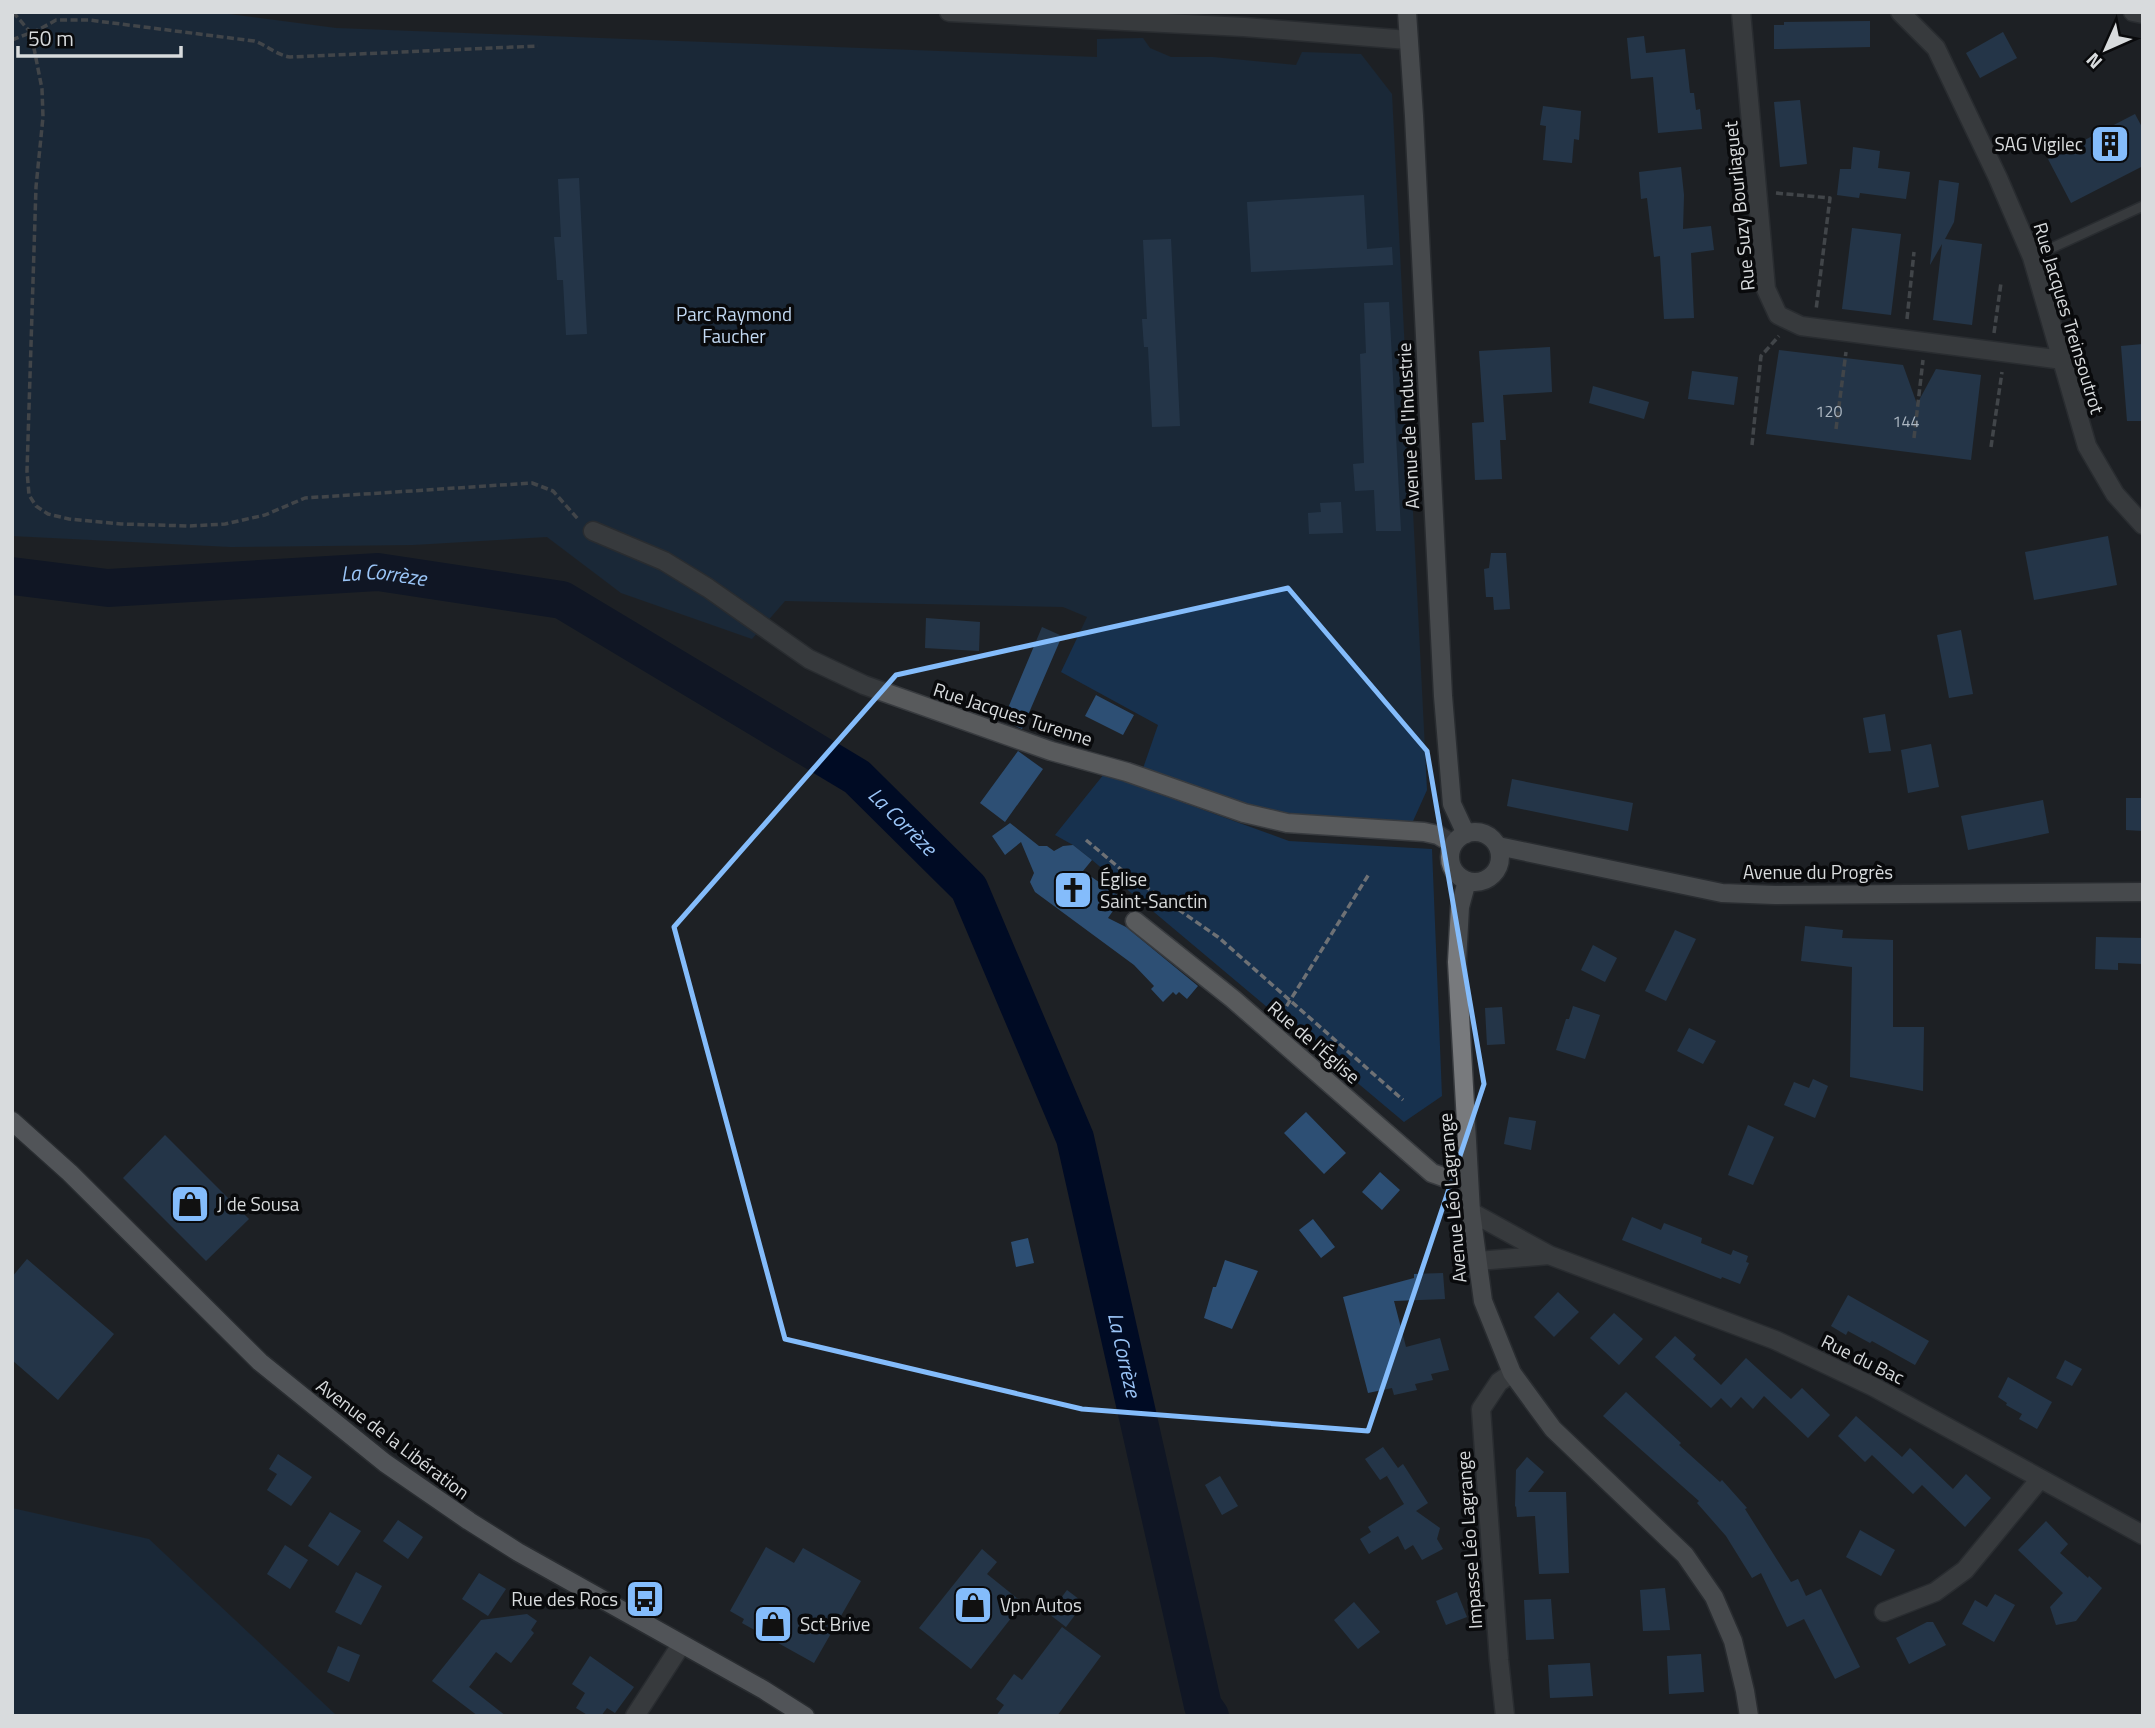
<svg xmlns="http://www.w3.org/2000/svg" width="2155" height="1728" viewBox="0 0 2155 1728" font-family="'Titillium Web',sans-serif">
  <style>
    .green { fill: #17314e }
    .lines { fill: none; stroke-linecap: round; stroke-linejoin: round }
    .river { stroke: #000b24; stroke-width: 38 }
    .building { fill: #2d4f74 }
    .lane-casing { stroke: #383b3f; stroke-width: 12 }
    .street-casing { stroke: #383b3f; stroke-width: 21 }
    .secondary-casing { stroke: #383b3f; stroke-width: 21 }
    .primary-casing { stroke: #383b3f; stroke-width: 21 }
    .path { stroke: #6e7175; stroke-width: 3.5; stroke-dasharray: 7 3.5; stroke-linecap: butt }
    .lane { stroke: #585a5c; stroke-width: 9 }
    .street { stroke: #585a5c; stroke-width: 18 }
    .secondary { stroke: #787a7d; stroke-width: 18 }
    .primary { stroke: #909397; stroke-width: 18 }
    .marked { fill: none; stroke: #84bcfb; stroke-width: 5; stroke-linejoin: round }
    .labels { text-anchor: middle; stroke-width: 7; stroke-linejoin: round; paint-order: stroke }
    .number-label { font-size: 16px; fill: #adb8c3 }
    .poi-label { font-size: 19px; fill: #d8dbdd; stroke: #090a0c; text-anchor: start }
    .street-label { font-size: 19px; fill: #d8dbdd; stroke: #090a0c }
    .park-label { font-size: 19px; fill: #c3d9f2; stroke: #090a0c }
    .water-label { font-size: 21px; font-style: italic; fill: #9bc6f8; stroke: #090a0c }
  </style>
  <rect width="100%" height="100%" fill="#1e2125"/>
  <path class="green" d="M12 12H213L336 28 1097 57V39L1143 38 1150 48 1171 57H1213L1296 65 1302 52 1361 54 1392 94 1427 790 1409 830 1287 823 1140 777 1158 725 1061 672 1087 617 1063 607 785 601 752 639 621 593 547 537 413 545 231 547 12 536Z
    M1104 774 1289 841 1432 849 1442 1096 1404 1122 1092 860 1073 845 1055 835Z
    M12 1508 149 1539 337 1716H12Z"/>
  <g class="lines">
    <path class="river" id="s1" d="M12 576 108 588 378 572 562 600 857 777 969 888 1075 1138 1203 1706 1210 1716"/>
  </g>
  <path class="building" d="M1870 21V47L1774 49V25H1784V22Z
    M2003 32 2017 58 1980 78 1966 53Z
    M1644 36 1646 53 1685 49 1690 93H1694L1696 110 1700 109 1702 129 1658 133 1653 77 1631 79 1627 38Z
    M1800 100 1807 164 1780 167 1774 102Z
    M1543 106 1581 111 1579 140 1574 139 1572 163 1543 160 1546 126 1540 125Z
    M2135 114 2143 129V166L2071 203 2048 159Z
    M1853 147 1880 151 1878 168 1910 172 1906 199 1860 193 1859 198 1837 195 1840 169H1851Z
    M1681 167 1684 195 1683 229 1711 226 1714 250 1691 253 1694 318 1664 319 1660 256 1654 257 1647 198 1641 199 1639 172Z
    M579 178 587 334 566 335 563 280H557L556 262 554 237H561L558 179Z
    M1939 180 1959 183 1954 222 1945 239 1982 244 1972 325 1933 320 1942 244 1930 265Z
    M1364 195 1367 249 1392 247 1393 265 1251 272 1247 202Z
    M1852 228 1901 234 1891 315 1842 309Z
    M1171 239 1180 426 1152 427 1148 347H1144L1142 319H1147L1143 240Z
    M1389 302 1401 531H1376L1374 490 1355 491 1353 464 1364 463 1360 354 1366 353 1364 303Z
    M2143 344V421H2127L2121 346Z
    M1550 347 1552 392 1503 395 1506 440H1500L1502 479 1475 480 1472 423 1484 422 1479 351Z
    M1779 350 1903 365 1917 404 1936 369 1981 375 1971 460 1766 434Z
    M1692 371 1738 377 1734 405 1688 399Z
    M1593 386 1649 402 1644 419 1589 403Z
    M1341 502 1343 533 1309 534 1308 513 1321 512 1320 503Z
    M2108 536 2117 585 2034 600 2025 552Z
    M1491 553H1506L1510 609 1494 610 1493 597H1486L1484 569 1489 568Z
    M926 618 980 622 979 651 925 648Z
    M1042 627 1062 636 1022 729 1003 720Z
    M1961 630 1973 694 1949 698 1937 635Z
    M1096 695 1134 715 1123 735 1085 716Z
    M1885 714 1891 751 1869 753 1863 718Z
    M1931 744 1939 787 1908 793 1901 750Z
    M1018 751 1043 769 1005 822 980 803Z
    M1512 779 1633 803 1628 831 1507 806Z
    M2126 798H2143V831L2126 830Z
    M2043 800 2049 833 1968 850 1961 816Z
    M1010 823 1039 846H1047L1054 851 1063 846 1073 845 1092 860 1083 871 1122 898 1108 918 1126 927 1198 986 1187 999 1179 992 1176 995 1173 992 1163 1002 1151 989 1154 986 1134 965 1035 892 1030 882 1034 873 1021 842 1005 855 992 836Z
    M1805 926 1843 930 1842 938 1893 940V1027H1924L1923 1091 1850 1077 1852 967 1801 961Z
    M1675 930 1696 939 1666 1001 1645 991Z
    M2096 937 2143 938V964L2118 963V970L2095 969Z
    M1593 945 1617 958 1605 982 1581 970Z
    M1573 1006 1600 1015 1585 1059 1556 1050 1566 1019H1569Z
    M1502 1007 1505 1044 1487 1045 1485 1008Z
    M1689 1028 1716 1041 1703 1064 1677 1051Z
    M1813 1079 1828 1086 1815 1118 1784 1105 1794 1082 1809 1088Z
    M1306 1112 1346 1153 1324 1174 1284 1133Z
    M1509 1117 1536 1121 1531 1150 1504 1144Z
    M1748 1125 1774 1137 1753 1185 1728 1175Z
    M165 1135 249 1219 206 1261 123 1178Z
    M1380 1172 1400 1190 1382 1210 1362 1192Z
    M1632 1217 1661 1230 1664 1223 1702 1238 1701 1243 1731 1255 1733 1250 1748 1256 1746 1262 1749 1263 1740 1284 1722 1277 1721 1279 1622 1240Z
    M1313 1219 1335 1247 1321 1258 1299 1230Z
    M1028 1238 1034 1263 1016 1267 1011 1242Z
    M27 1259 114 1334 58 1400 12 1360V1277Z
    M1225 1260 1258 1271 1232 1329 1204 1318 1213 1287H1216Z
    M1443 1273 1445 1299 1394 1301 1406 1347 1440 1338 1449 1370 1431 1374 1433 1380 1415 1384 1417 1390 1394 1395 1392 1388 1368 1393 1343 1297 1414 1278V1274Z
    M1558 1292 1579 1312 1554 1337 1534 1317Z
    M1848 1295 1929 1341 1915 1365 1872 1341 1870 1343 1848 1331 1846 1335 1831 1326Z
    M1614 1313 1643 1339 1619 1365 1590 1338Z
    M1675 1336 1696 1355 1693 1359 1721 1385 1746 1358 1791 1399 1802 1388 1830 1415 1808 1438 1764 1396 1753 1409 1741 1397 1731 1408 1721 1398 1711 1408 1655 1357Z
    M2065 1360 2082 1369 2072 1386 2056 1378Z
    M2008 1377 2052 1402 2037 1429 2019 1419 2022 1414 2006 1405 2007 1403 1998 1397Z
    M1626 1392 1681 1443 1679 1445 1720 1482 1722 1480 1747 1508 1745 1509 1791 1582 1798 1579 1806 1596 1821 1589 1860 1667 1835 1679 1804 1619 1787 1627 1761 1573 1752 1578 1726 1536 1697 1503 1699 1501 1603 1416Z
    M1856 1416 1902 1457 1910 1448 1953 1489 1966 1474 1991 1498 1965 1527 1922 1485 1913 1494 1872 1455 1865 1462 1838 1436Z
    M1383 1447 1398 1468 1403 1464 1428 1503 1416 1511 1440 1528 1437 1539 1443 1549 1422 1560 1413 1545 1405 1550 1398 1536 1369 1554 1360 1539 1371 1532 1368 1527 1404 1504 1387 1476 1390 1474 1380 1480 1365 1459Z
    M278 1454 312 1477 291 1506 267 1490 277 1474 269 1469Z
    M1527 1457 1544 1472 1528 1492H1566L1569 1573 1539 1574 1535 1516 1517 1517 1516 1506 1515 1507 1516 1470Z
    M1220 1476 1238 1506 1222 1515 1205 1485Z
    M330 1512 361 1531 338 1566 308 1546Z
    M398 1520 423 1537 408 1559 383 1541Z
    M2046 1521 2068 1544 2060 1553 2088 1578 2089 1576 2102 1588 2076 1621 2056 1625 2050 1607 2063 1593 2018 1550Z
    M1860 1530 1895 1550 1881 1576 1846 1557Z
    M285 1545 308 1560 290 1589 267 1574Z
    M766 1547 794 1563 803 1548 861 1581 814 1663 742 1623 744 1619 730 1611Z
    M982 1549 997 1562 987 1574 1023 1603 971 1669 919 1628Z
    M356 1572 382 1586 361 1625 335 1612Z
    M479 1573 506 1589 488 1616 462 1599Z
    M1665 1588 1670 1630 1643 1631 1640 1590Z
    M1067 1590 1084 1603 1066 1627 1049 1614Z
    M1457 1592 1467 1617 1446 1625 1436 1601Z
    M1995 1594 2015 1605 1994 1642 1962 1624 1975 1600 1987 1607Z
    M1551 1599 1554 1639 1526 1640 1524 1600Z
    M1354 1602 1380 1632 1358 1649 1334 1620Z
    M527 1614 537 1621 531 1630 534 1633 511 1663 496 1652 469 1687 506 1716H478L432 1681 481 1620Z
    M1927 1622H1933L1946 1645 1909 1664 1896 1638Z
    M1062 1627 1101 1656 1057 1716H996L1004 1705 996 1699 1014 1674 1022 1680Z
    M338 1646 360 1655 349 1682 327 1672Z
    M1701 1654 1704 1692 1669 1694 1667 1656Z
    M590 1656 634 1687 615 1713 607 1708 601 1716H589L576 1708 585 1693 572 1684Z
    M1590 1663 1593 1696 1550 1698 1548 1665Z"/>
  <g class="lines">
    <g class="lane-casing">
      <path id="lane" d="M2032 257 2143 206"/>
    </g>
    <g class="street-casing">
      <path id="street" d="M949 12 1244 27 1408 40
        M1741 12 1766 289 1778 315 1801 326 2063 360
        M1900 12 1936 48 1998 178 2032 257 2087 446 2115 494 2143 525
        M2133 12 2143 14
        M593 531 664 561 708 588 809 659 864 685 1051 751 1127 772 1244 813 1287 823 1424 832 1438 835 1453 844
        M1135 921 1233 999 1432 1173 1469 1186
        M1471 1212 1549 1255 1478 1261
        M1549 1255 1775 1340 1874 1387 2143 1535
        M1884 1612 1935 1592 1965 1570 2040 1479
        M635 1716 681 1645
        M1505 1716 1499 1660 1481 1409 1499 1382 1512 1373"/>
    </g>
    <g class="secondary-casing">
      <path id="secondary" d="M1407 12 1414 116 1443 696 1452 804 1466 834
        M1450 857a25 25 0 1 1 50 0a25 25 0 1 1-50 0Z
        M1498 846 1722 893 1775 895 2143 892
        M1467 881 1460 907 1457 962 1471 1212 1483 1301 1512 1373 1553 1429 1685 1555 1714 1597 1733 1641 1745 1691 1749 1716"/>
    </g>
    <g class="primary-casing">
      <path id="primary" d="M12 1121 70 1173 260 1362 385 1463 469 1521 518 1552 764 1690 805 1716"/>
    </g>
    <path class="path" d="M13 12 31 33 42 89 43 117 36 187 27 471 29 495 36 506 48 514 69 519 121 524 190 526 225 524 265 515 305 498 532 483 553 491 578 519
      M12 40 40 29 56 20H89L254 41C267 45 276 55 290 57L538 46
      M1776 193 1830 198 1816 310
      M1907 319 1914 252
      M1994 333 2001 283
      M1836 429 1846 352
      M1914 438 1923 360
      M1752 445 1761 356 1779 336
      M1991 447 2002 372
      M1086 840 1123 871 1218 937 1403 1100
      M1281 1015 1369 874"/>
    <use href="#lane" class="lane"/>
    <use href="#street" class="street"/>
    <use href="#secondary" class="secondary"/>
    <use href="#primary" class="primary"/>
  </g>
  <path d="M0 0H2155V1728H0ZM1288 588 1427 751 1484 1084 1368 1431 1082 1409 785 1339 674 927 896 675Z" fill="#1e2125" fill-opacity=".55" fill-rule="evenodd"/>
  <path class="marked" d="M1288 588 1427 751 1484 1084 1368 1431 1082 1409 785 1339 674 927 896 675Z"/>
  <defs>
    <g id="building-square" transform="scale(2.0125)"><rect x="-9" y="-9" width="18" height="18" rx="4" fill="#84bcfb" stroke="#090a0c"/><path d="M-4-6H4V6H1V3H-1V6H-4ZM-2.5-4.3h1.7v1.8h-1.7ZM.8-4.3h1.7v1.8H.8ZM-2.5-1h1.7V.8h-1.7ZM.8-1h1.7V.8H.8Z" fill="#111"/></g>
    <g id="church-square" transform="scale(2.0125)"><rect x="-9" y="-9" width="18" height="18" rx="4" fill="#84bcfb" stroke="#090a0c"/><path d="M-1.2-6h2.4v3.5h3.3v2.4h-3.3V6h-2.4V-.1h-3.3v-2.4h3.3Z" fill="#111"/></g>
    <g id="shop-square" transform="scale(2.0125)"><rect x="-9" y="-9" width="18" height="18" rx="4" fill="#84bcfb" stroke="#090a0c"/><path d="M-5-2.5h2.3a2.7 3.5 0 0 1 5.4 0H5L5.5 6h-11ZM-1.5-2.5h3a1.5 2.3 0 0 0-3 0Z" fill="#111"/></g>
    <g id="bus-square" transform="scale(2.0125)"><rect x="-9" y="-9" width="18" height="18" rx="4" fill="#84bcfb" stroke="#090a0c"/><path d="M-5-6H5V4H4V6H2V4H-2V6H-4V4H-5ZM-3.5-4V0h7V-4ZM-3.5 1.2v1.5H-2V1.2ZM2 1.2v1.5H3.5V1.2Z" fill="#111"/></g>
  </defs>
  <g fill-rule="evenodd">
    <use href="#building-square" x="2110" y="144"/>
    <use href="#church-square" x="1073" y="890"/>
    <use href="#shop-square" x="190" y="1204"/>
    <use href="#bus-square" x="645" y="1599"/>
    <use href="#shop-square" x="973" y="1605"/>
    <use href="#shop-square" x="773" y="1624"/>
  </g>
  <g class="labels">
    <g class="number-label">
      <text x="1829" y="417">120</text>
      <text x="1906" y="427">144</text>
    </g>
    <g class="poi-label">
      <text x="2083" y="151" text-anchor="end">SAG Vigilec</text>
      <text x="1100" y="886">Église<tspan x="1100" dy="22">Saint-Sanctin</tspan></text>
      <text x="217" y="1211">J de Sousa</text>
      <text x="618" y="1606" text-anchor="end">Rue des Rocs</text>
      <text x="1000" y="1612">Vpn Autos</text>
      <text x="800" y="1631">Sct Brive</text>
    </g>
    <g class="street-label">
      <text transform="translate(1739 206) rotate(-96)" y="7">Rue Suzy Bourliaguet</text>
      <text transform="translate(2069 318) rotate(73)" y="7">Rue Jacques Treinsoutrot</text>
      <text transform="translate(1408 426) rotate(-93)" y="7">Avenue de l'Industrie</text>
      <text transform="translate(1013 714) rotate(18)" y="7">Rue Jacques Turenne</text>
      <text x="1818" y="879">Avenue du Progrès</text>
      <text transform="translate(1314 1042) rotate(41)" y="7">Rue de l'Église</text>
      <text transform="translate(1452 1198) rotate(-95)" y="7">Avenue Léo Lagrange</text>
      <text transform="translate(1863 1359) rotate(26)" y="7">Rue du Bac</text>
      <text transform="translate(393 1439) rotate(37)" y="7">Avenue de la Libération</text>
      <text transform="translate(1469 1540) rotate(-94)" y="7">Impasse Léo Lagrange</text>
    </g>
    <g class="park-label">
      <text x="734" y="321">Parc Raymond<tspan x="734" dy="22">Faucher</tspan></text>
    </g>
    <g class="water-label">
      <text dy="7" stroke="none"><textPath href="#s1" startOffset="373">La Corrèze</textPath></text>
      <text dy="7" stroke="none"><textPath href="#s1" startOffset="961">La Corrèze</textPath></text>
      <text dy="7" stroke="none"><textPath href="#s1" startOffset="1549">La Corrèze</textPath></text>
    </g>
  </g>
  <rect width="2155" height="1728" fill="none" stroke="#d8dbdd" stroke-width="28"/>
  <g transform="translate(2106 49) rotate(225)" stroke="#090a0c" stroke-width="5" paint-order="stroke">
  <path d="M0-5L12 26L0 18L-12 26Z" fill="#d8dbdd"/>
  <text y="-10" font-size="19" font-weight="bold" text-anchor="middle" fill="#d8dbdd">N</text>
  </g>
  <path d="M18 46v10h163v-10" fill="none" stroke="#d8dbdd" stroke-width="3.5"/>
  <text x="28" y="46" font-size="21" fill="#d8dbdd" stroke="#090a0c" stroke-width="5" paint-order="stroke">50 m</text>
</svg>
